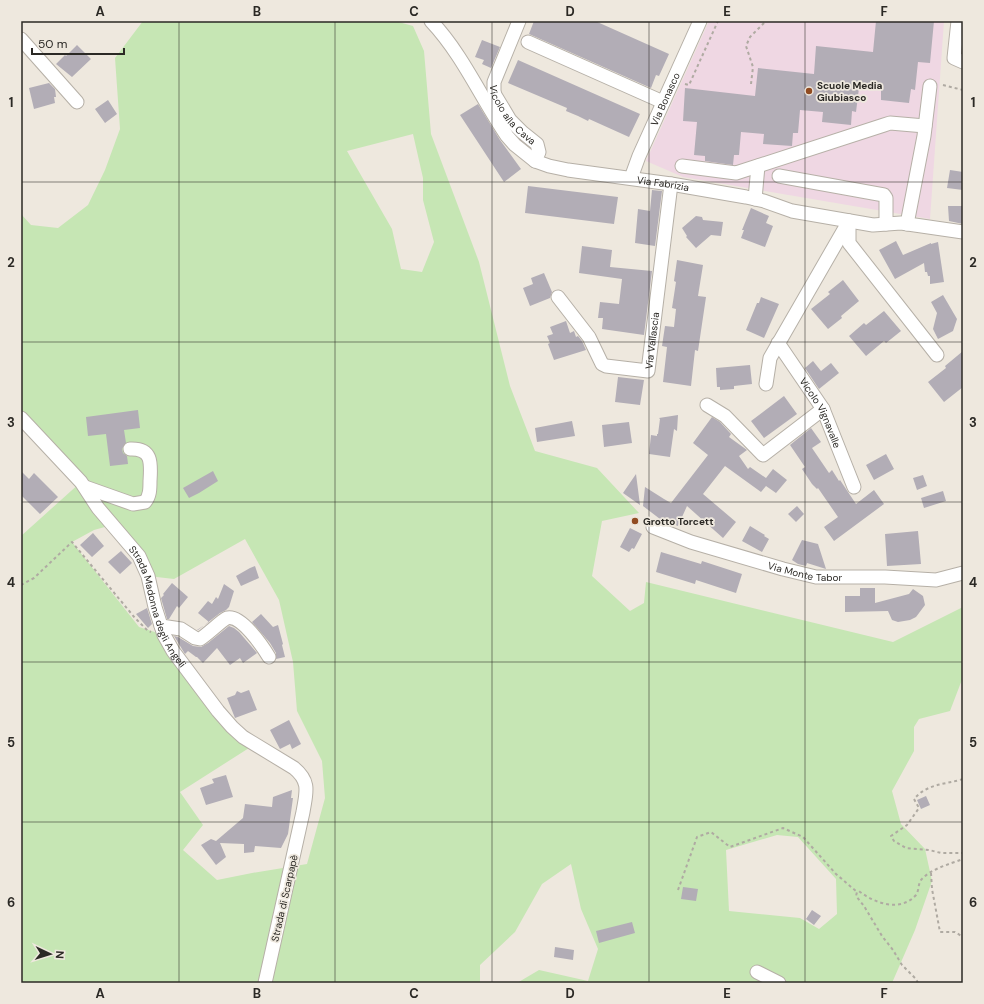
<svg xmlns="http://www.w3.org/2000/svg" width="984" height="1004" viewBox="0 0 984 1004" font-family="'DM Sans',sans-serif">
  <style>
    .education { fill: #efd7e3 }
    .green { fill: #c6e6b4; fill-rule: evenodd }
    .building { fill: #b2adb6 }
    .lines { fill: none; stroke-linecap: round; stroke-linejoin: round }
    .minor-casing { stroke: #b6b0a7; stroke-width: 15 }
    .path { stroke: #afaaa2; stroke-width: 2; stroke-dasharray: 3 3; stroke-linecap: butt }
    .minor { stroke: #fff; stroke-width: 13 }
    .grid { fill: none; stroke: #2b2925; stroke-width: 1; stroke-opacity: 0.55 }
    .poi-dot { fill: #914c22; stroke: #eee8de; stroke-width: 1.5 }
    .labels { text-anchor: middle; stroke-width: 3.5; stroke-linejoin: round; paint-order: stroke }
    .poi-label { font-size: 10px; font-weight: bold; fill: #2b2925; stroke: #eee8de; text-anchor: start }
    .street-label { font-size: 10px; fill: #2b2925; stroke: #eee8de }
    .neatline { fill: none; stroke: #2b2925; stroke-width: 1.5 }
    .grid-label { font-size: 13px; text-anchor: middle; font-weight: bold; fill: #2b2925 }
  </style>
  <rect width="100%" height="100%" fill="#eee8de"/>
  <path class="education" d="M709 21H944L930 219 683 177 646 161Z"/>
  <path class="green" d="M143 21H395L413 26 424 51 431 134 479 262 510 386 535 451 597 468 639 513 602 521 592 576 630 611 644 603 646 582 893 642 963 607V677L950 711 919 719 914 727V751L892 791 901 824 925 849 932 881 915 930 892 983H517L539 970 588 981 598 949 581 909 571 864 542 884 515 932 480 965V983H21V536L81 482 21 418V214L31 225 58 228 88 205 105 170 120 129 115 58ZM413 134 423 178V200L434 242 422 272 401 269 392 229 347 151ZM112 525 148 576 174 579 245 539 279 600 293 662 297 711 322 761 325 798 307 864 252 873 217 880 183 850 203 825 180 792 249 748 222 724 164 635 139 627 72 542 94 530ZM777 835 798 837 836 879 837 914 819 929 800 918 729 911 726 850Z"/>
  <path class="building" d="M534 21H595L669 54 659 76 656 75 651 88 529 34Z
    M876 21H934L930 63 918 62 915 90 911 89 909 103 881 100V90L859 88 856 112 852 111 851 125 822 122 823 112 800 110 798 133H793L792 146 763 144 764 134 741 132 739 155H734L733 165 705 161V156L694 155 697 122 683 121 685 88 755 96 758 68 814 74 816 46 873 52Z
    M482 40 500 47 491 68 482 64 484 60 475 57Z
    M77 45 91 59 72 77 56 64 65 55 66 56Z
    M518 60 640 114 629 137 589 119 588 121 578 116 566 111 567 108 508 83Z
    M49 83 55 89 56 97H54L55 103 34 109 29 88Z
    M108 100 117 114 105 123 95 109Z
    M478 104 500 140 521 169 504 182 460 115Z
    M950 170 963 172V190L947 188Z
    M528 186 618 197 614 224 525 213Z
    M652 190 662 191 655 246 635 243 638 209 650 211Z
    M948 206H963V224L949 221Z
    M751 208 769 216 766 223 773 226 765 247 741 238 744 230H742Z
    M696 216 702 217 703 220 723 222 721 236 711 235 696 248 686 237 687 236 682 228Z
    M896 241 903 255 931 243V244L938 242 944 282 930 284V276H928L927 272H925L924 263 895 279 879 250Z
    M582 246 612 250 610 267 652 271 644 335 602 329 603 318H598L600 302 619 304 622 279 579 273Z
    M677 260 703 265 698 296 706 297 698 351 695 350 691 386 663 382 667 347 662 346 665 326 674 327 676 309 672 308 676 282 674 281Z
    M544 273 552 292 550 298 530 306 523 288 533 284 531 278Z
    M843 280 859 301 841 316 842 318 828 329 811 309 830 294 828 292Z
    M943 295 957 319 953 331 938 339 933 329 937 313 931 302Z
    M761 297 779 304 764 338 746 330 757 303H759Z
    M884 311 901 331 886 343 884 341 866 356 849 336 864 323 866 325Z
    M566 321 570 333 574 331 576 337 578 336 582 341 586 350 554 360 548 344 550 343 547 336 553 334 550 327Z
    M963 351V387L944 402 928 382 946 368 945 366Z
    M813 361 821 371 831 363 839 373 819 389 805 368Z
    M750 365 752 384 734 386V389L720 390V387H717L716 368Z
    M618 377 644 380 640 405 615 402Z
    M784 396 797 414 764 438 751 421Z
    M138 410 140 428 124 430 126 443 122 449 123 453 127 456 128 464 110 466 106 434 88 436 86 417Z
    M678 415 677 431 674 429 670 457 649 454 651 435 657 436V434H658L660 419 659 418Z
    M712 417 720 422 731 434 729 437 747 450 739 456 748 469 750 467 766 478 773 469 787 480 776 493 766 486 761 492 725 466 703 494 736 522 723 538 687 506 678 526 660 519 643 506 645 487 664 499 671 503 708 455 693 443Z
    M572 421 575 436 537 442 535 428Z
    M629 422 632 443 604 447 602 425Z
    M811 428 821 442 812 448 829 473 832 470 839 481 840 480 856 504 874 490 884 504 834 541 824 527 838 517 818 488 817 489 812 484 802 469 805 467 790 445Z
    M886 454 894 469 874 480 866 465Z
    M21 471 29 479 34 473 58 497 40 514 21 495Z
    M213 471 218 481 199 493 189 498 183 488Z
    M636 474 640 505 623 493Z
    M923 475 927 486 917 490 913 478Z
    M943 491 946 501 924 508 921 498Z
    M797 506 804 514 796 522 788 514Z
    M750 526 765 535 764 536 769 539 762 552 742 541Z
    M630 528 642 534 634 549 632 548 629 552 620 547Z
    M918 531 921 564 887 566 885 534Z
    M93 533 104 546 92 557 80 545Z
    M802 540 818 544 826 569 807 563 806 566 798 564 792 560Z
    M121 551 132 563 120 574 108 562Z
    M661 552 701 564 702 561 742 574 736 593 696 580 695 584 656 572Z
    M255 566 259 578 241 586 236 576 250 568Z
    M172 583 188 597 179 608 177 606 169 619H167L161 598 164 595 163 594Z
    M224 584 234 591 229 607 226 610 220 613 198 630H197L209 622 198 613 208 601 212 604 216 597 218 599Z
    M860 588H875V603L909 594 913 589 923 596 925 605 916 617 910 620 898 622 892 620 888 611 845 612V596H860Z
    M147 608 152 624 148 628 136 614Z
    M261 614 273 627 278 625 283 644 282 645 285 657 276 659V653L270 643 252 622Z
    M229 626 234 628 239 632 257 653 243 663 240 658 230 665 217 648 203 663 197 657H196L188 651 185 654 174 636 178 637 193 646 201 647 208 643Z
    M249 690 257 710 235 718 227 698 235 695 237 691 241 693Z
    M289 720 301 744 292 749 290 744 280 749 270 730Z
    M226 775 233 797 206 805 200 788 214 783 212 779Z
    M292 790 291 798H293L288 834 281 848 255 846 254 852 244 853V844L220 843 226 857 216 865 201 845 211 839 216 841 243 818 245 804 272 807 273 797Z
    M926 796 930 805 921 809 917 800Z
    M683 887 698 889 696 901 681 899Z
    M812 910 821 916 814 925 806 919Z
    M632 922 635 933 599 943 596 931Z
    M555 947 574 950 573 960 554 957Z"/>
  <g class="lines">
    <g class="minor-casing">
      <g id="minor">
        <path id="s1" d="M431 21C463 55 481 98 507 136L515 145 535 161 549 166 568 170 671 184 746 197 764 201 792 211 873 225 901 223 963 232"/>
        <path id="s2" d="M519 21 494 82V91L495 95 510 120 522 132 537 144 539 152 535 161"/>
        <path d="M958 21 954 58 963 62"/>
        <path d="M21 39 77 102"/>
        <path d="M528 42 663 102"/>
        <path d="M682 166 736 173 884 125 890 123 925 126"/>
        <path d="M779 176 884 195 886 198V224"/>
        <path id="s3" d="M631 178 639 156 700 21"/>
        <path d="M755 199 758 166"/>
        <path d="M849 221V243L937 355"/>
        <path d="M907 224 924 136 930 86"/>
        <path id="s4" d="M558 297 589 337 602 364 606 366 648 371 671 184"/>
        <path id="s5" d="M778 343 823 409 854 487"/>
        <path d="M766 384 770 358 849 221"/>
        <path d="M707 405 725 416 763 455 823 409"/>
        <path id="s6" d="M21 418 81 482 98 508 139 556 148 576 155 607 164 635 173 651 218 711 232 727 243 737 294 768C311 782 306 793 303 812L265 983"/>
        <path d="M85 487 133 504 145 502C150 496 150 489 150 481 151 464 153 448 130 449"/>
        <path id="s7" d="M653 527 691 542 783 569 816 577H885L936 580 963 573"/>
        <path d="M161 626 181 629 195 638 200 639C208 634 222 620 227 618 241 614 263 647 269 657"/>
        <path d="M757 972 779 983"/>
      </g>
    </g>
    <path class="path" d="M685 84 689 85 718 21
      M751 84 753 67 746 46 750 37 766 21
      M943 85 963 90
      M21 585 34 578 72 542 135 618 148 631 151 632
      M963 779C944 785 928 783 914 799L919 808 907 825 891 836 894 841 906 848 929 850 941 853H963
      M931 873 932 889 940 932H955L963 937
      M678 890 697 837 711 832 730 847 783 828 803 837 836 874 857 892
      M918 983 916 979 902 965 893 950 882 936 864 906 856 896 857 892 859 891C875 904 901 912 916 895 919 891 918 884 921 880 930 869 950 864 963 859"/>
    <use href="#minor" class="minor"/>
  </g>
  <path class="grid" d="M179 21V983M335 21V983M492 21V983M649 21V983M805 21V983M21 182H963M21 342H963M21 502H963M21 662H963M21 822H963"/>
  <g class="poi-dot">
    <circle cx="809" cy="91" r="4"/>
    <circle cx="635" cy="521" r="4"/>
  </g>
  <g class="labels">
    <g class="poi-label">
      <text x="817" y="89">Scuole Media<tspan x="817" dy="12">Giubiasco</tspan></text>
      <text x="643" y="525">Grotto Torcett</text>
    </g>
    <g class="street-label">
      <text dy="4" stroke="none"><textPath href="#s3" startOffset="86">Via Bonasco</textPath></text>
      <text dy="4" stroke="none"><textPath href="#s2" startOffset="105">Vicolo alla Cava</textPath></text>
      <text dy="4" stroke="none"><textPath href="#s1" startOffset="306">Via Fabrizia</textPath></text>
      <text dy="4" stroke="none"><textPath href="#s4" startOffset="158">Via Vallascia</textPath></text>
      <text dy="4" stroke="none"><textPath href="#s5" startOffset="82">Vicolo Vignavalle</textPath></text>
      <text dy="4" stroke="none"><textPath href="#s7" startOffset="159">Via Monte Tabor</textPath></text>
      <text dy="4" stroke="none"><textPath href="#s6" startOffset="236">Strada Madonna degli Angeli</textPath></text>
      <text transform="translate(284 898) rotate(-77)" y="4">Strada di Scarpapè</text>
    </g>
  </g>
  <rect width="984" height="1004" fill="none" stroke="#eee8de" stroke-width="44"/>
  <g transform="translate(50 954) rotate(94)" stroke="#eee8de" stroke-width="3" paint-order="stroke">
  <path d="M0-3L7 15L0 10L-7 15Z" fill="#2b2925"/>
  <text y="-6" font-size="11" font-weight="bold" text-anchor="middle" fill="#2b2925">N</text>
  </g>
  <path d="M32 48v6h92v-6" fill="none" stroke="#2b2925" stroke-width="2"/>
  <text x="38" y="48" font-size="12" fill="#2b2925" stroke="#eee8de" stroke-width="3" paint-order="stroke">50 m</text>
  <rect x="22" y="22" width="940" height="960" class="neatline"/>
  <g class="grid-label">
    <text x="100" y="16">A</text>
    <text x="257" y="16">B</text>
    <text x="414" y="16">C</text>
    <text x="570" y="16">D</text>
    <text x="727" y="16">E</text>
    <text x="884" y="16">F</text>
    <text x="11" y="107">1</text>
    <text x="973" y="107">1</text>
    <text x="11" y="267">2</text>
    <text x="973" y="267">2</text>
    <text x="11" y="427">3</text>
    <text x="973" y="427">3</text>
    <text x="11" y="587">4</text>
    <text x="973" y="587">4</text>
    <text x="11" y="747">5</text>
    <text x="973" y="747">5</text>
    <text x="11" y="907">6</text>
    <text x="973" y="907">6</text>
    <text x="100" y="998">A</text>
    <text x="257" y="998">B</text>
    <text x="414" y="998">C</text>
    <text x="570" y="998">D</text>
    <text x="727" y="998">E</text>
    <text x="884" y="998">F</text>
  </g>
</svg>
